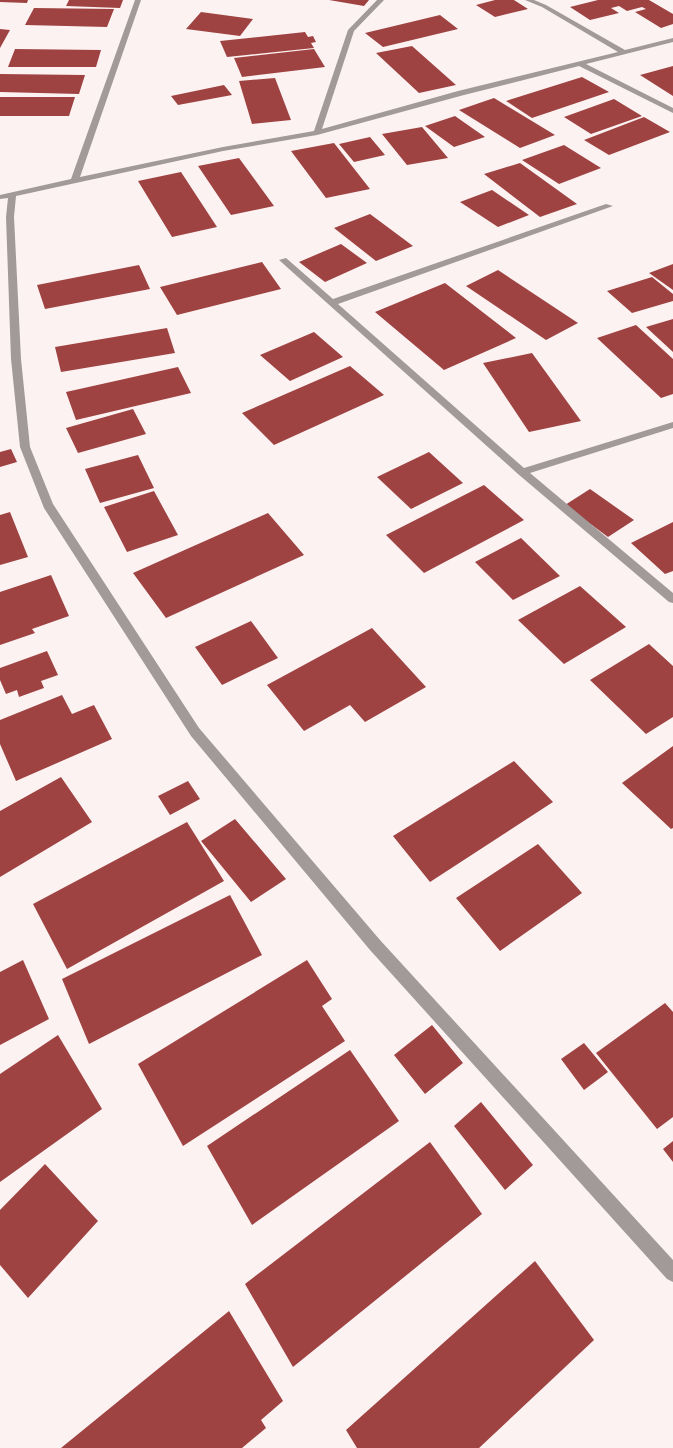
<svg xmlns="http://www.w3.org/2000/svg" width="673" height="1448" viewBox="0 0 673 1448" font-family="'Alegreya Sans',sans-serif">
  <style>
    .building { fill: #9e4342 }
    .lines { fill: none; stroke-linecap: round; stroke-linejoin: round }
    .minor { fill: #a19a99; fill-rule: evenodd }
  </style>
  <rect width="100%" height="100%" fill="#fdf2f2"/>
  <path class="building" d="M0 0H28L27 3 0 2Z
    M69 0H123L120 8 66 6Z
    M329 0H369L364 6Z
    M495 0H514L528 9 495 17 476 5Z
    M598 0H649L673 14V24L661 28 635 12 646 9 642 7 627 11 619 6 611 8 619 13 590 20 570 7Z
    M34 8 114 9 107 27 25 25Z
    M201 12 253 19 240 36 186 29Z
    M440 15 458 29 383 47 365 33Z
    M0 29 10 30 0 48Z
    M305 32 308 37 313 36 316 42 311 43 314 48 227 57 220 41Z
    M412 46 456 85 419 93 376 53Z
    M15 49 101 50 96 67H8Z
    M314 49 325 67 242 77 234 58Z
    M673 66V96L640 75Z
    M0 74 85 75 79 94 0 92Z
    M582 77 609 92 532 118 506 101Z
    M275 78 291 120 252 124 239 81Z
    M224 85 232 95 178 105 171 96Z
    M0 97H75L69 116H0Z
    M494 98 555 135 520 148 459 110Z
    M614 99 642 116 591 134 564 117Z
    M455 116 485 137 454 147 425 126Z
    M644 117 670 132 609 155 584 140Z
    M422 127 448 158 407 165 382 134Z
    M370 137 385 155 354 162 339 144Z
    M334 143 370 189 326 198 291 151Z
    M564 145 601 168 559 184 522 160Z
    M239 158 274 206 231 215 198 166Z
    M520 163 577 204 540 217 484 174Z
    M181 172 217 227 172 237 138 181Z
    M492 190 529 215 498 227 460 202Z
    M370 214 413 246 376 261 334 228Z
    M341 244 367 263 325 282 299 262Z
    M262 262 281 289 177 315 160 287Z
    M673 264V290L649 273Z
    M139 265 150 289 45 309 37 285Z
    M498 270 578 323 546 340 466 286Z
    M652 277 673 294V301L632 313 607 291Z
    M445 283 516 338 444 370 375 312Z
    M673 319V352L646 327Z
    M636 325 673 359V394L661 398 597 338Z
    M167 328 175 353 61 372 55 347Z
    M314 332 343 357 290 381 260 355Z
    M532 353 581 421 529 432 483 363Z
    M350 366 384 395 274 445 242 413Z
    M178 367 191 393 76 420 66 392Z
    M133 409 146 434 78 453 66 428Z
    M11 449 17 462 0 467V452Z
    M429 452 463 483 411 509 377 477Z
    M138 455 154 488 100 503 85 469Z
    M484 485 524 520 424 573 386 535Z
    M590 489 634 520 608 537 565 505Z
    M154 491 178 535 127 552 104 507Z
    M10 512 28 557 0 565V515Z
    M268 513 304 555 166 618 133 573Z
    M673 522V571L665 574 631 543Z
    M521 538 560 576 513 600 475 562Z
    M51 575 69 616 32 629 35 633 0 645V592Z
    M580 586 626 627 564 664 518 620Z
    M251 621 278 658 222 685 195 647Z
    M372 628 426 687 365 722 350 705 304 731 267 685Z
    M649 644 673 666V717L646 734 590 680Z
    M47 651 58 675 41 681 44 688 19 697 17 690 6 694 0 680V668Z
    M62 695 72 714 94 705 112 739 16 781 0 744V720Z
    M673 746V828L671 829 622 783Z
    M514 761 553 802 430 882 393 836Z
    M61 777 92 822 0 877V811Z
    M188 781 200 799 170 815 158 796Z
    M235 819 286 879 251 902 201 841Z
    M187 822 224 881 67 969 33 904Z
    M538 844 582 893 500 951 456 898Z
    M230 895 262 955 89 1044 62 979Z
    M23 960 49 1019 0 1045V972Z
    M307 960 332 999 322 1006 345 1041 183 1146 138 1064Z
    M665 1003 673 1012V1117L657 1129 596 1053Z
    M432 1025 463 1063 425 1094 394 1055Z
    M58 1035 102 1109 0 1182V1074Z
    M584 1043 608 1072 584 1090 561 1059Z
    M350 1050 399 1121 252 1225 207 1146Z
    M481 1102 533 1165 505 1190 454 1126Z
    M673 1141V1162L663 1149Z
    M430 1142 482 1214 293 1367 245 1284Z
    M45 1164 98 1221 28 1298 0 1265V1210Z
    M535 1261 594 1340 479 1448H357L346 1430Z
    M229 1311 283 1401 261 1420 266 1428 242 1448H61Z"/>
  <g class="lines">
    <path class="minor" d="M135 0H141L80 177 223 147 314 131 348 30 377 0H384L354 31 322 129 458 91 618 52 542 7 525 0H534L546 5 625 50 673 38V42L586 64 673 108V113L579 66 464 95 317 135 223 151 16 196 14 217 21 359 30 447 53 504 199 728 380 940 673 1260V1282L667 1279 370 950 191 736 44 508 20 447 11 359 6 217 8 198 0 199V195L71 179Z
      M606 204 613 206 338 304 524 468 673 422V428L530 473 673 593V603L669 602 518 474 279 260 286 258 333 299Z"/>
  </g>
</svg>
